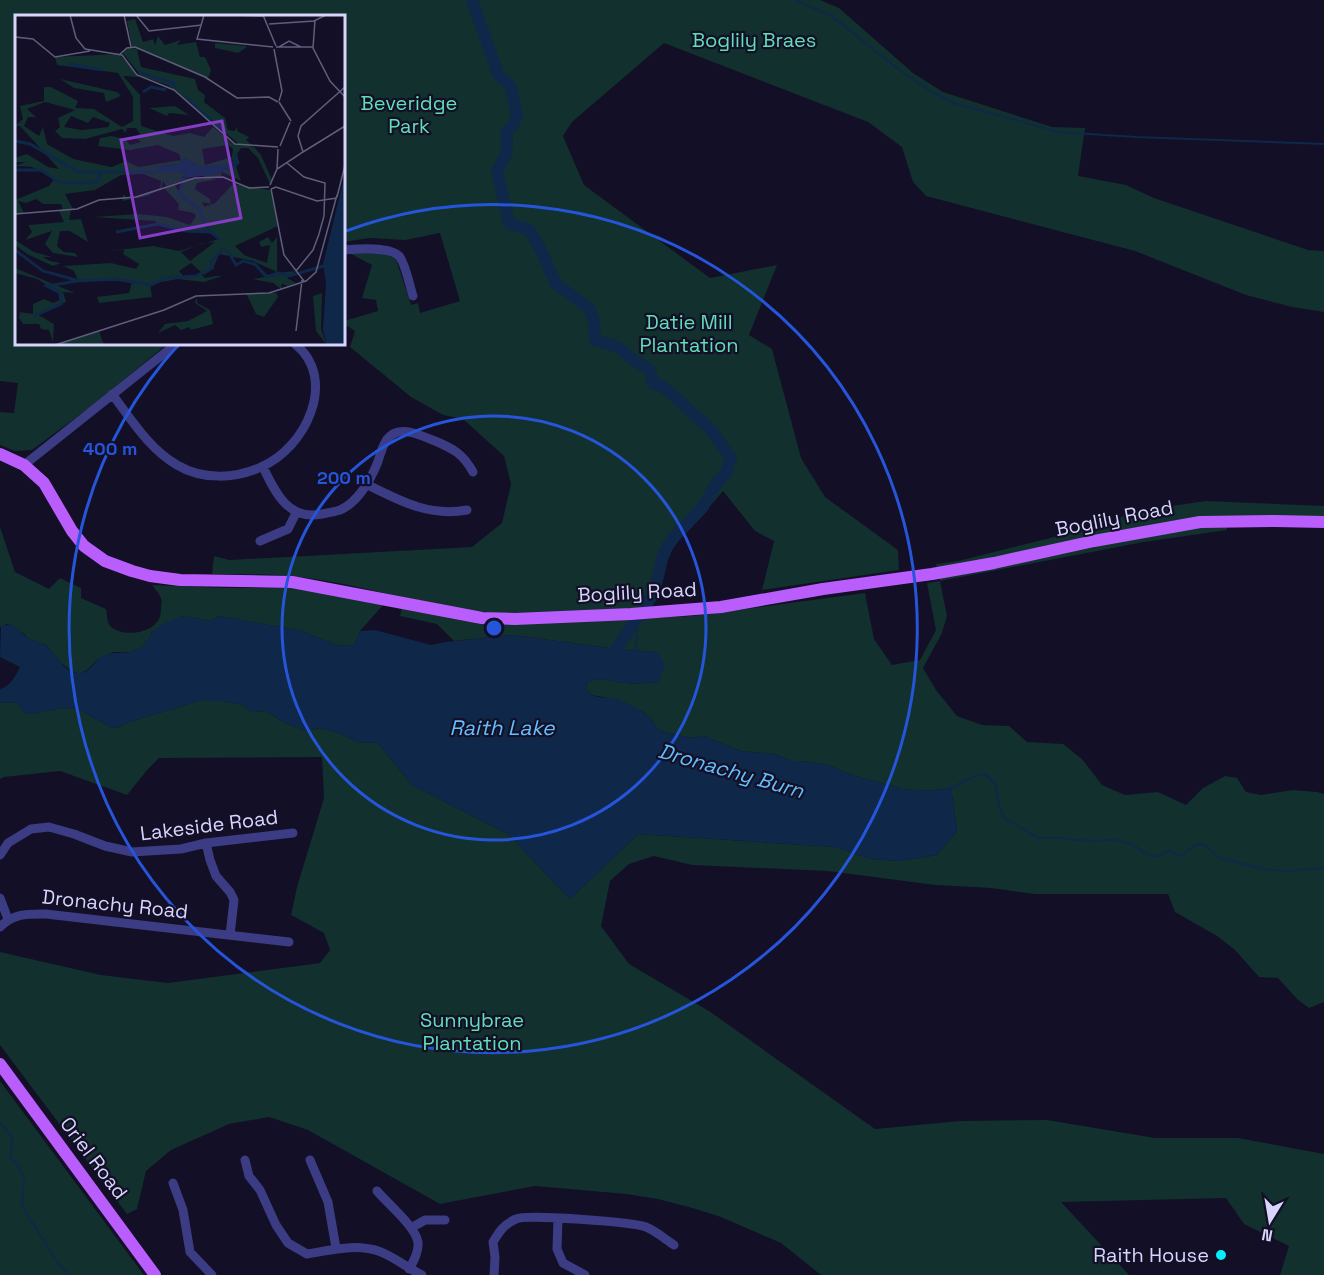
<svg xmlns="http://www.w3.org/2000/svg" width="1324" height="1275" viewBox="0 0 1324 1275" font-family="'Space Grotesk',sans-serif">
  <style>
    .green { fill: #12302d }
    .water { fill: #0f284a }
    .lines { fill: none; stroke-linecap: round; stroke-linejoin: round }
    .stream { stroke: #0f284a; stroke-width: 2 }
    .river { stroke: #0f284a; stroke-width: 12 }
    .minor { stroke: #3b3c84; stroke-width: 9 }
    .major { stroke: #b95dfd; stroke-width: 12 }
    .ring { fill: none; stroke: #2655da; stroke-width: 3 }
    .poi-dot { fill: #04effb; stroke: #120f26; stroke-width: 2 }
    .labels { text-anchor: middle; stroke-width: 4.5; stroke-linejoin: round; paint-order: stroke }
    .park-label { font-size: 20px; fill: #61deb8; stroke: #120f26 }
    .street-label { font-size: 20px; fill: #d7d5fe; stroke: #120f26 }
    .poi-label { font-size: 20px; fill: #d7d5fe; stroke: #120f26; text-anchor: end }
    .water-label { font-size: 21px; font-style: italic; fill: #64befd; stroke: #120f26 }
    .inset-river { fill: none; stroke: #0f284a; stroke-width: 3 }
    .inset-road { fill: none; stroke: #615e7c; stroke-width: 1.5 }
    .view { fill: #843dc5; fill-opacity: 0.15; stroke: #843dc5; stroke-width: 3 }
    .inset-edge { fill: none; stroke: #d7d5fe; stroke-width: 3 }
    .centre { fill: #2655da; stroke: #120f26; stroke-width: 3 }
    .ring-label { font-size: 18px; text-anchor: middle; font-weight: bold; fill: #2655da; stroke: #120f26; stroke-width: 4.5; stroke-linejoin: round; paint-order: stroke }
  </style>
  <rect width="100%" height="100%" fill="#120f26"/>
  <path class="green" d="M0 0H820L839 8 913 73 943 92 1052 127 1085 128 1078 176 1126 185 1154 198 1308 250 1324 251V312L1292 307 1246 295 1135 251 926 196 913 182 902 147 868 122 664 43 572 122 563 136 584 185 710 278 777 265 749 335 772 349 801 458 825 497 898 550 899 570 762 590 774 541 755 531 723 491 706 511 692 523 674 544 659 554 652 591 641 609C584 611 525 618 468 610 418 603 370 588 321 580 285 574 248 574 212 574L214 556 229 560 472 547 502 523 511 484 504 456 463 419 443 415 411 397 350 347 355 331 344 324V321L378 311 376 300 362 298 372 265 349 253 385 254 396 259 411 305 418 303 420 313 460 301 440 233 405 240 369 238 344 242V16H16V344H167L98 401 32 450 15 451 0 445V412L14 413 18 383 0 381Z
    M1206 501 1324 506V519L1227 517V530L1144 542 940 581 947 616 942 633 923 668 936 690 957 716 982 725 1009 726 1027 742 1063 744 1082 759 1102 785 1125 795 1158 792 1186 805 1203 788 1225 776 1237 778 1246 792 1261 795 1293 790 1317 792 1324 794V1002L1309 1008 1297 999 1278 978 1259 977 1235 950 1217 936 1175 912 1168 894H1035L991 888 935 885 828 871 692 865 654 856 629 864 610 881 601 926 629 964 709 1011 875 1129 960 1121 1047 1120 1155 1138H1238L1324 1154V1275H1280L1289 1246 1244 1224 1226 1198 1061 1202 1129 1275H821L781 1243 721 1217 696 1209 658 1199 626 1194 535 1186 440 1204 308 1130 269 1117 229 1124 171 1150 146 1171 137 1209 127 1214 0 1045V952L101 975 168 983 320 963 330 950 324 933 291 915 297 887 324 798 322 757 159 758 148 769 127 795 60 771 4 777 0 779V703L17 702 23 712 32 714 62 708 77 709 89 715 110 727 116 728 129 722 199 701H222L243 705 251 712 266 711 285 723 306 731 320 728 339 733 357 742 378 743 412 785 508 834 570 899 638 834 835 847 871 859 899 861 937 855 957 831 951 788 928 791 903 789 855 776 827 765 802 761H792L774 754 740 751 704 736 693 738 666 733 657 728 651 719 642 711 608 698 592 695 586 689 588 682C602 675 610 682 625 683 636 684 647 683 659 682L656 652 616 649 513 635 454 641 437 624 400 616 402 607 496 625 693 616 865 593 874 639 892 665 920 660 936 630 927 583 940 581 936 564 958 561 1111 523 1130 512Z
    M0 527 15 572 49 589 60 578 81 588V598L106 609C107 615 107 623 111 627 124 637 151 634 159 619 161 615 161 610 161 605 162 602 162 600 160 596 158 592 154 588 152 585L224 588H301L384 604 360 631 355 644 349 646 337 645 302 631 219 616 211 621 184 616 152 632 147 642 139 649 131 652H114L98 659 87 670 79 674 70 670 61 663 46 645 29 639 24 634 12 626 7 624 0 627Z
    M0 1081 144 1275H0Z"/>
  <path class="water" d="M184 616 211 621 219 616 302 631 337 645 349 646 355 644 360 631 375 630 431 645 446 642 513 635 616 649 656 652 661 657 665 665 659 682C647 683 636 684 625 683 610 682 602 675 588 682L586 689 592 695 598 697 619 699 642 711 651 719 657 728 666 733 693 738 704 736 740 751 774 754 792 761H802L827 765 855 776 903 789 928 791 951 788 957 831 937 855 899 861 871 859 835 847 638 834 570 899 508 834 412 785 378 743 357 742 339 733 320 728 306 731 285 723 266 711 251 712 243 705 222 701H199L129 722 116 728 110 727 89 715 77 709 62 708 32 714 23 712 17 702 0 703V689C11 686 15 676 20 667L0 657 1 626C15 622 18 631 28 638 32 641 40 641 45 645 56 652 63 674 80 673 89 673 94 662 101 657 113 650 126 655 137 650 145 646 147 639 152 633 159 624 174 619 184 616Z"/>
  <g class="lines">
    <path class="stream" d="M796 0 833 17 898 69 929 90 954 103 1058 132 1136 137 1324 144
      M636 650 637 617
      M948 789 977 775H987L996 786 999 804 1003 817 1038 838H1063L1088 841 1114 840 1132 844 1148 855 1156 857 1169 851 1181 856 1196 844 1205 845 1220 858 1268 870 1292 871 1324 868
      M0 1123 13 1138 10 1158 17 1164 24 1178 22 1206 59 1265 71 1275"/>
    <path class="river" d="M472 0 498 74 511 87 517 115 513 125 506 133C509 151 506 156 497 171L509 223 529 230 539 246 556 284 589 308 594 321 595 340 618 347 631 358 650 370 653 383 664 387 711 430 731 458 726 473 717 483 702 508 674 537 667 547 662 559 654 593 616 649"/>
    <path class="minor" d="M344 250C357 249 389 246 399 256 405 262 410 287 413 296
      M112 394C131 419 149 449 177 465 202 480 235 479 261 467 305 449 339 379 295 344
      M24 465 176 344
      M263 467C275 492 288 521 322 514 327 513 334 512 340 510 357 503 370 481 377 464 381 454 383 438 395 433 408 428 424 437 435 441 454 449 463 454 473 472
      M366 484C400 501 429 517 467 510
      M260 541 288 529 296 513
      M206 843 210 860 216 876 230 892 234 900 230 935
      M0 855 8 843 31 829 49 827 74 834 105 846 132 852 181 849 206 843 293 833
      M0 898 8 919
      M0 927C14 913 27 914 46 914L289 942
      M245 1160 249 1176 260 1190 276 1225 288 1243 307 1254C332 1250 356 1243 381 1252 394 1257 409 1269 422 1275
      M310 1160 328 1202 336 1248
      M173 1183 183 1210 190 1252 212 1275
      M377 1191C388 1204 415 1226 418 1242 419 1252 414 1261 409 1269
      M558 1218 557 1249 563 1263 585 1275
      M411 1228 425 1220H445
      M494 1275 495 1257 493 1242C499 1232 504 1224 516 1219 527 1214 633 1222 646 1227 656 1231 665 1239 674 1245"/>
    <path class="major" d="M0 454 24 465 44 483 72 531 84 546 105 561 132 571 150 576 180 580 292 582 482 618 515 619 631 614 721 607 823 589 932 574 994 563 1094 541 1200 522 1275 521 1324 522
      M0 1064 155 1275"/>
  </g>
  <g class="ring">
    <circle cx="494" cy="628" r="212"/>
    <path d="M346 231A424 424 0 1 1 179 344"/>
  </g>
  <circle class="poi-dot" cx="1221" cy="1255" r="6"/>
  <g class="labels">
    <g class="park-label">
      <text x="754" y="47">Boglily Braes</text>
      <text x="409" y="110">Beveridge<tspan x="409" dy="23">Park</tspan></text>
      <text x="689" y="329">Datie Mill<tspan x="689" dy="23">Plantation</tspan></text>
      <text x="472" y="1027">Sunnybrae<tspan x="472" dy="23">Plantation</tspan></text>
    </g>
    <g class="street-label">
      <text transform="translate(1114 518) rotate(-11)" y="7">Boglily Road</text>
      <text transform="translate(637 592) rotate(-3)" y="7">Boglily Road</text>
      <text transform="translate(209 825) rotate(-7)" y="7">Lakeside Road</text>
      <text transform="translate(115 904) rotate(6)" y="7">Dronachy Road</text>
      <text transform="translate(94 1158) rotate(53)" y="7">Oriel Road</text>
    </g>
    <g class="poi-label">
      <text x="1209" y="1262">Raith House</text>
    </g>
    <g class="water-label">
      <text x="502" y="735">Raith Lake</text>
      <text transform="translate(731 771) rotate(16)" y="7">Dronachy Burn</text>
    </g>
  </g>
  <g transform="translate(15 15)">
    <rect width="330" height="330" fill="#120f26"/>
    <path d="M120 4 128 27 138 24 140 30 143 21 150 30 166 25 162 30 181 27 185 42H190L196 55 193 63 117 31 112 6ZM200 28 231 31 232 32 223 38 200 33ZM114 33 122 34 126 52 180 64 183 75 190 80 189 87 210 103 213 115 219 116 223 112 222 116 234 122 231 125 238 131 225 130 153 70 126 61 107 37ZM104 39 124 62 108 61 125 80 126 111 158 121 175 118 189 122 198 112 217 128 239 132 246 140 257 165 255 169 243 143 233 133H226L220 142 225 147 221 152 226 166 207 157 206 161 195 163 202 164 182 168 180 174 195 184 196 189 187 187 189 192 200 188 218 169 255 175 263 211 220 231 229 240 252 248 255 230 246 232 244 227 253 222 257 228 262 222V257L238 246 204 239 198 254 189 260 176 248 164 256 170 263 186 259 190 263 201 261H207L189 267 163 264 135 269 137 282 84 288 82 282 114 278 117 266H63L59 256 48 251 96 248 121 254 124 249 108 239 109 235 94 236 138 231 164 236 204 224 195 217 162 215 141 210V206L78 202 123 199 152 202 175 210 181 201 179 198 163 195 164 189 149 173 159 169 164 176 168 166 151 171 148 166 146 174 132 181 107 186 108 179 113 184 145 173 146 166 128 159 106 160 80 175 50 179 58 194 48 195 46 189H28L21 184 11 188 3 186 9 198 0 199V185L34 171 39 164 17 152 0 151 11 147H0V143L12 139 33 152 44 154 5 111H0L8 104 5 91 29 86V72H36L63 86 60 93 79 94 107 112 118 106V82L103 58 42 50 40 42ZM30 87 60 95 43 103 45 112 40 116 47 123 70 124 107 114 111 118 112 113H121L125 119 120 122 126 127 115 130 110 124 96 121 85 123 83 131 115 135 143 130 164 139 166 145 124 152 111 146 97 152 58 144 32 129 28 112 24 121 9 111 13 102H21L12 94ZM56 101 73 108 78 102 95 108 93 112 67 115 49 112ZM213 130 218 134 217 142 190 150 187 134ZM169 143 186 152 214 150 218 144 221 149 216 156 210 153 203 159H190L189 164 166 163 171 159 164 157H142V152L165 149ZM200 227 175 246 166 237 188 228ZM45 64 102 77 106 81 91 87 89 78 59 73ZM160 91 174 100 154 98 152 101 134 93ZM56 195 54 205 66 204 73 227 55 216H45L42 231 49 237 60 238 63 242 38 238 30 229 37 216 10 225 17 217 13 210 49 207 44 196ZM0 225 19 237 37 242H28L35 246 46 248 38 251 12 239 0 230ZM0 253 60 278 48 277 51 287 22 299 39 309 38 327 34 315 26 314 24 309H8L4 303 5 297 18 299V289L29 284 38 288 45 285V278L22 264 0 258ZM244 256 258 262 261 258 281 256 272 263 281 268 273 271 267 269 266 274 258 268 238 264 250 262ZM231 278H262L263 282 249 302 241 299ZM307 278 306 314 312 330 301 316 298 281ZM182 281V288L195 295 198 309 176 315 174 312 166 315 160 310 143 318 150 309 173 306 192 296 180 288ZM84 316 89 330H42Z" fill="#12302d" fill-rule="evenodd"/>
    <path d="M169 143 186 152 216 149 219 143 221 150 215 151 216 156 210 153 203 159 178 162 166 163 171 159 164 157H142V152L165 149ZM330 159V330H312L308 315 311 268 308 249Z" fill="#0f284a"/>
    <path class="inset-river" d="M53 49 87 55M123 57 159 68V73M128 77 136 72 151 75M169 81 209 117M0 126 15 129 63 157H141M217 154 222 148 221 137M0 155H26L44 167 57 168 82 167 86 159M169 163 164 179 184 194 193 215 206 225M101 217 143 209 171 216 195 217M0 235 28 256 61 265M62 266 101 264 136 270 151 263 181 261 197 253 196 247 207 235 213 236 221 250 228 246 240 249 252 262 263 258 274 261 312 250M19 301 46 289 45 278 32 271 62 266"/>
    <path class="inset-road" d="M55 0 61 23 70 34 107 40 122 60 159 75 220 129 263 132M109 0 116 32M121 0 134 16 187 10M189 0 182 24 258 32M216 0 248 1M248 0 261 31M300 5 298 33 315 66 330 82M254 9 299 6 311 0M0 22 18 24 40 42 75 36M261 32H298M264 32 274 26 286 32M259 34 267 76 264 86M105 39 112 33 120 32 190 62 222 83 254 82 263 87M264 87 276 106M265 131 275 107M288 137 330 111M272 148 289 162 310 168 309 201 304 219 298 235 281 256M262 154 263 134M255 170 262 154 288 137 283 121 286 111 330 72M256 174 269 240 289 266M256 174 261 172 302 186 322 183M322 182 330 150M0 199 62 194 84 185 121 182 180 163 208 162 234 173 254 172M281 316 287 265M40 330 149 295 181 281 254 278 291 266 301 257 322 180"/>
    <path class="view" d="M207 106 226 203 125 223 106 125Z"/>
    <rect width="330" height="330" class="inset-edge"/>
  </g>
  <circle cx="494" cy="628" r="9" class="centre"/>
  <g class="ring-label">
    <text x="110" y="455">400 m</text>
    <text x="344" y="484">200 m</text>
  </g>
  <g transform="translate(1270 1221) rotate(191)" stroke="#120f26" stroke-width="4.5" paint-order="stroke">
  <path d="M0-4.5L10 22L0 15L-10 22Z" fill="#d7d5fe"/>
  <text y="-9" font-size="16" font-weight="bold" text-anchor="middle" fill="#d7d5fe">N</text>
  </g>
</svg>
